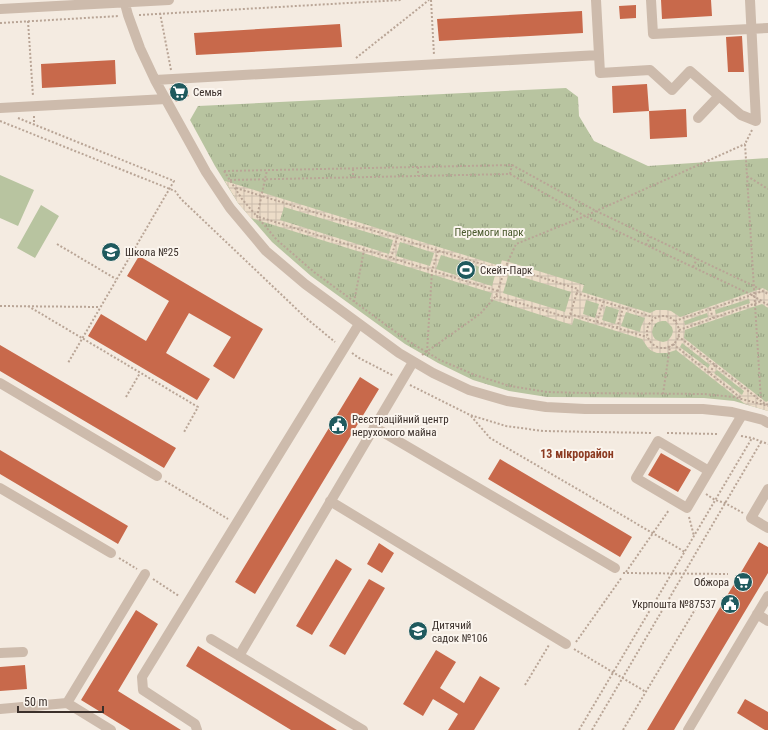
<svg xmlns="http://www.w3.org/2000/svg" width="768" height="730" viewBox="0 0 768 730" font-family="'Roboto Condensed',sans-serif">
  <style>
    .park { fill: url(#park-tufts) }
    .pitch { fill: #b8c4a0 }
    .plaza { fill: url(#plaza-grid); fill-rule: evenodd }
    .building { fill: #c8694b }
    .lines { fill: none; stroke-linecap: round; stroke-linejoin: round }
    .path { stroke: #b9a596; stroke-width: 2; stroke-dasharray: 2 2; stroke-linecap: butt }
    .minor { stroke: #cdbbac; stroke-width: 10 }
    .labels { text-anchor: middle; stroke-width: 4; stroke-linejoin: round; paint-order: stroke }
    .poi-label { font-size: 11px; fill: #3b302b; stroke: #fbf5ee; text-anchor: start }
    .park-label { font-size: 11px; fill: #4a5a2e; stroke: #fbf5ee }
    .neighbourhood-label { font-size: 12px; font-weight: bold; fill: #8c3b22; stroke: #fbf5ee }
  </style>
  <defs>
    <pattern id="park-tufts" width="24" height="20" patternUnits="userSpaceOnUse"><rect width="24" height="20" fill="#b8c4a0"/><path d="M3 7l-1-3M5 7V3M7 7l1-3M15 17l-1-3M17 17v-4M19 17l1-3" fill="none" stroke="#97a083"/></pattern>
    <pattern id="plaza-grid" width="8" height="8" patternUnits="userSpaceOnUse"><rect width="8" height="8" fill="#ecdcc8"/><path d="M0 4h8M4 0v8" fill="none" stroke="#cbbdac"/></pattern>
  </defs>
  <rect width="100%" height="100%" fill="#f4ebe1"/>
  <path class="park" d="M566 88 578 97 579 116 594 141 648 166 768 158V411L734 401 704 398 547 397 509 391 473 380 438 363 405 344 311 276 272 242 238 203 215 166 190 120 198 106Z"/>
  <path class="pitch" d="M0 175 34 190 18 226 0 218Z
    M41 205 59 216 35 258 17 248Z
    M440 255 496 272 492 286 436 268Z"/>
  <path class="plaza" d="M225 181 500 266 502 260 512 263 584 285 582 292 650 313 656 310H666L671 311 680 317 763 288 768 291V308L762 304 685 330 684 338 766 402 768 401V411L745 404 676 350 667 353H657L652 351 648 348 642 339 574 318 572 325 500 302 490 299 492 293 251 218 238 203ZM284 207 393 240 389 254 280 220ZM400 242 434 253 430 266 396 256ZM441 255 496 272 492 286 436 269ZM509 273 571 292 565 312 503 293ZM749 299 750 303 716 314 715 310ZM586 300 599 304 595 318 583 314ZM606 306 619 310 615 324 602 320ZM626 312 645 318 641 327 640 332 621 326ZM707 313 708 317 685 325 684 321ZM662 321H666L672 327 673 331 672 335 670 338 667 341 663 342 659 341 655 339 653 336 652 332 653 328 655 324 658 322ZM682 343 710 365 708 368 680 347ZM717 370 744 391 742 395 714 373Z"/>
  <path class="building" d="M661 0H711L712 16 662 19Z
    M636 5V18L620 19 619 6Z
    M582 11 583 33 439 41 437 19Z
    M340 24 342 47 196 55 194 33Z
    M742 36 744 72H728L726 37Z
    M115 60 116 84 42 88 41 64Z
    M647 84 649 111 613 113 612 86Z
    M176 85H183L189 96 176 102 169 89Z
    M686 109 687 137 650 139 649 111Z
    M139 256 263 329 234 379 213 366 231 337 189 313 166 353 210 379 197 400 88 336 101 314 146 341 169 301 127 276Z
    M0 345 176 448 164 468 0 371Z
    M360 377 379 389 255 594 235 582Z
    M0 450 128 526 118 544 0 474Z
    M661 453 691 470 678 492 648 475Z
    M500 459 632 537 620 557 488 479Z
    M759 542 768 547V573L744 613 674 730H647Z
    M379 543 394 553 382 573 367 564Z
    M336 559 352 569 312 635 296 626Z
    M369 579 385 588 345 655 329 646Z
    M136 610 158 624 118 691 181 730H130L81 700Z
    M198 646 297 706 337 730H291L186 666Z
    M436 650 456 662 440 688 464 703 480 676 500 688 474 730H448L458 714 433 699 423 716 403 704Z
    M25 665 27 689 0 691V667Z
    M745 699 768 712V730H765L737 713Z"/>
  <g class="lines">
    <path class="path" d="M431 0 434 55
      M160 13 171 70
      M139 15 401 0
      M28 21 33 96
      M0 23 119 16
      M356 58 429 0
      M34 116V125
      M18 118 174 181 68 363
      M0 121 175 191 181 199 306 318 335 342
      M752 130 745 144 761 401
      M418 167V176
      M353 169V178
      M224 171 242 199 277 240 314 272 408 341 440 360 475 375 510 386 547 392 585 393 704 394 734 397 768 406
      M224 171 512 165 596 211 754 286 768 294
      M510 174 512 165
      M747 176 768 189
      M230 180 510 174 585 216 752 295 768 305
      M236 188 504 271
      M257 217 267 170
      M259 217 498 291
      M57 244 116 279
      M646 245 650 237
      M391 258 397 238
      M693 267 697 259
      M576 293 653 317
      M496 296 569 318 578 289 506 266
      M354 302 364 250
      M0 306 100 307
      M28 306 198 407 184 432
      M710 309 713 318
      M570 314 647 337
      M647 332a16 16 0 1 1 32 0a16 16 0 1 1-32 0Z
      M675 321 763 291
      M597 322 603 302
      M617 328 623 308
      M679 330 762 301
      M678 336 766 405 768 404
      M673 344 741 398
      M427 352 432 271 438 251
      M352 353 359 358 394 376
      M422 355 480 314 496 296 506 266 516 244 585 216 745 144
      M709 373 715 365
      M410 385 470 415 506 426 543 431 652 433
      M663 394 670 346
      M126 397 140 373
      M471 416 490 438 685 552
      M667 433 718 434
      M741 436 752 438 768 444
      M165 481 228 519
      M706 494 715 500 725 503 743 513
      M689 517 694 536
      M119 558 137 569
      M626 572 669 510
      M623 573H624L728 574
      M153 579 179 596
      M576 642 622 577
      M574 649 646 692
      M525 685 549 645
      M579 730 752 438
      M592 730 761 442
      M623 730 699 603 712 600"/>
    <path class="minor" d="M124 0 128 15 140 48 155 80 206 172 230 208 266 251 305 284 399 353 433 373 469 390 507 401 546 407 585 409H703L732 412 763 420 768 423
      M596 0 600 73 650 70 672 90 690 71 741 115 756 121 750 0
      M651 0 653 34 768 28
      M0 9 169 0
      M155 80 599 55
      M0 108 166 99
      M698 118 718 97
      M0 383 157 476
      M374 427 615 568
      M709 471 658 441 636 478 687 508 742 415
      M0 488 111 553
      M768 489 751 518 768 528
      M330 501 566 644
      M757 614 768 621
      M211 639 363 730
      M0 653 23 652
      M239 656 413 362
      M67 703 145 574
      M0 709 67 703 111 730
      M197 730 195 724 143 690 142 677 359 324
      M688 730 768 596"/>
  </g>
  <defs>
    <g id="supermarket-disc" transform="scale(1)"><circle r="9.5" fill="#1f5a5e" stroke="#fbf5ee"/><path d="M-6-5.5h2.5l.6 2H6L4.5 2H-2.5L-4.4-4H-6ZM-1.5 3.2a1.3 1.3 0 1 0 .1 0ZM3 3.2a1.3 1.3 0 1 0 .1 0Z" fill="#fff"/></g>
    <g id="school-disc" transform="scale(1)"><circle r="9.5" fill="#1f5a5e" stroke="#fbf5ee"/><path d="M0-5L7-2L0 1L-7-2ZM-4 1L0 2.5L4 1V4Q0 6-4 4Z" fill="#fff"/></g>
    <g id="stadium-disc" transform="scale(1)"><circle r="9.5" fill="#1f5a5e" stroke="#fbf5ee"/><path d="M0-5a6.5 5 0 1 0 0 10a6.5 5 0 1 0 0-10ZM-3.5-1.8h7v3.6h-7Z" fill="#fff"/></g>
    <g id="civic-disc" transform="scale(1)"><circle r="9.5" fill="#1f5a5e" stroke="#fbf5ee"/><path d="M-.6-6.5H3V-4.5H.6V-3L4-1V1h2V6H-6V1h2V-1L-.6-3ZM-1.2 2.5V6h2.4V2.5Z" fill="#fff"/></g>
  </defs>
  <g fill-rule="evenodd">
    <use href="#supermarket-disc" x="179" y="92"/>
    <use href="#school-disc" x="111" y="252"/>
    <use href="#stadium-disc" x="466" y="270"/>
    <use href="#civic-disc" x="338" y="425"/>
    <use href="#supermarket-disc" x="743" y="582"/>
    <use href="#civic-disc" x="730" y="604"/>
    <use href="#school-disc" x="418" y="631"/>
  </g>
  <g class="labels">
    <g class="poi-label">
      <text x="193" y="96">Семья</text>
      <text x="125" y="256">Школа №25</text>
      <text x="480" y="274">Скейт-Парк</text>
      <text x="352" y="423">Реєстраційний центр<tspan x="352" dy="13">нерухомого майна</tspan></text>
      <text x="729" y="586" text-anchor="end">Обжора</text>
      <text x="716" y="608" text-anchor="end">Укрпошта №87537</text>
      <text x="432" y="629">Дитячий<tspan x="432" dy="13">садок №106</tspan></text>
    </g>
    <g class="park-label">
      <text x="489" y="236">Перемоги парк</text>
    </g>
    <g class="neighbourhood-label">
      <text x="577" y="458">13 мікрорайон</text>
    </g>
  </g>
  <path d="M18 706v6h85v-6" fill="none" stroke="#3b302b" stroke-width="2"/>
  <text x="24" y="706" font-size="12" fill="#3b302b" stroke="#fbf5ee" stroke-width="3" paint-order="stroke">50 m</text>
</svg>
